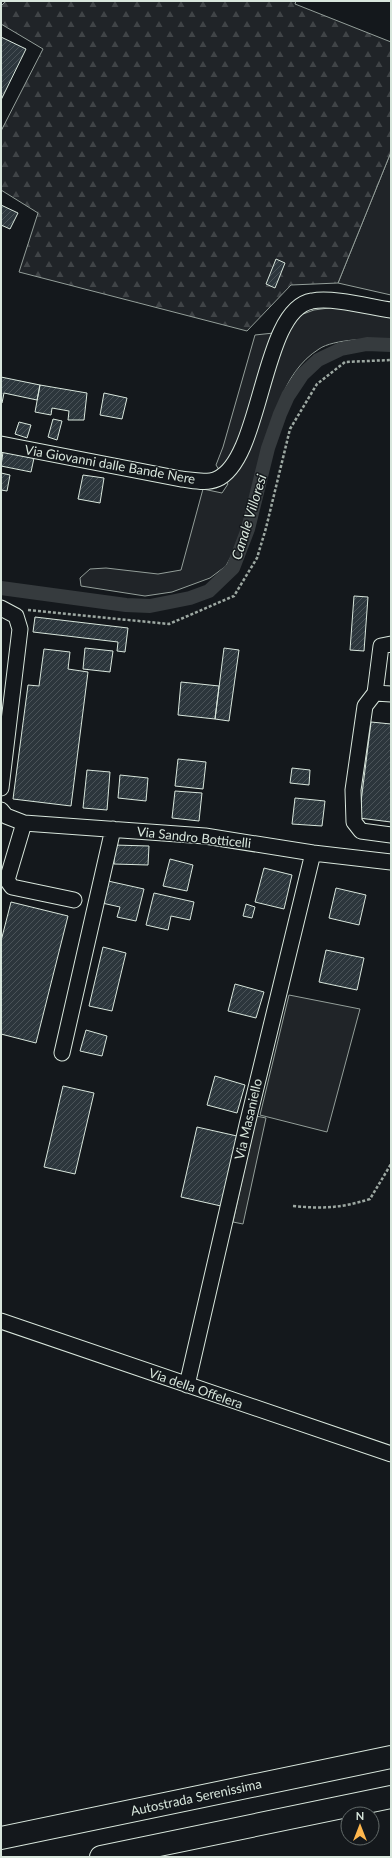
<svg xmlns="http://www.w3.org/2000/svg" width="392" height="1858" viewBox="0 0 392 1858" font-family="Lato,sans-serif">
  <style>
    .green { fill: #202428; stroke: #939e99 }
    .forest { fill: url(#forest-firs); stroke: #939e99 }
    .parking { fill: #24282b; stroke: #939e99 }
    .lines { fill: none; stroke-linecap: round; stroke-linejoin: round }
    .canal { stroke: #363b3e; stroke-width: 14 }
    .building { fill: url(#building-hatch); stroke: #d8e6dc }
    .minor-casing { stroke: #d8e6dc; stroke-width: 17 }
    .highway-casing { stroke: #d8e6dc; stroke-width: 24 }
    .path { stroke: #9da8a2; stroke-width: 2.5; stroke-dasharray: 3 2; stroke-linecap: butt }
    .minor { stroke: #14181c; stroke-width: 15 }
    .highway { stroke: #14181c; stroke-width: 22 }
    .labels { text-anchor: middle; stroke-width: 3; stroke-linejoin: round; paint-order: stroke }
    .street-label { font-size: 13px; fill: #d8e6dc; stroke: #14181c }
    .water-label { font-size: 14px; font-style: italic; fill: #d8e6dc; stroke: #14181c }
  </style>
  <defs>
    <pattern id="forest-firs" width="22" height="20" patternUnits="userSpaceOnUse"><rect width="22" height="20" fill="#202428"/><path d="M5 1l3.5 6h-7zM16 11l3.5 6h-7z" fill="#404447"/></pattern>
    <pattern id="building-hatch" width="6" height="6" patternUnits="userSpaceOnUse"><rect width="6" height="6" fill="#2c363c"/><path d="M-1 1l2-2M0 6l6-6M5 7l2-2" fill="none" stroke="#4a5358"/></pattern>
  </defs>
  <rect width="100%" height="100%" fill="#14181c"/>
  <path class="green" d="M391 152V295L338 283Z
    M336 307 391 315V340C374 338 333 339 319 349 281 373 273 423 261 463 253 491 245 518 237 545L226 566 210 578 172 592 145 596 81 586 80 578 90 569 106 568 158 574 181 570 203 489 222 493 228 484 216 465 223 447 255 335 283 332 295 317 314 310Z
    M289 995 360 1009 327 1132 260 1115Z"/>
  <path class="forest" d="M6 1H296L295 4 391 42V152L338 283 291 285 247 331 19 272 38 213 1 190V131L43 49 1 24V6Z"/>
  <path class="parking" d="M256 1116 266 1118 243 1224 233 1222Z"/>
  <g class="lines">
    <path class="canal" d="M1 588 126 605 150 606 190 598 209 591 233 568 248 529 268 448 280 414 288 396 302 375 318 360 341 349 367 344 391 345"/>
  </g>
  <path class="building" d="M1 37 26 49 1 100Z
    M1 205 18 213 10 229 1 225Z
    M276 259 285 263 275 288 266 284Z
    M1 377 40 385 37 400 4 393 2 403H1Z
    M40 385 87 393 84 420H68L69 411 52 408 51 415 35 412Z
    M104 393 127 398 122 419 100 415Z
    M53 419 62 421 57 440 48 437Z
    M19 422 31 425 27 438 15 434Z
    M3 452 34 458 31 472 1 466Z
    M1 473 10 475 7 491 1 490Z
    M83 475 104 478 100 503 78 499Z
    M354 596 368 597 364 651 350 650Z
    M35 617 128 628 125 652 117 651 118 642 33 632Z
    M85 648 113 651 110 672 83 669Z
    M224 648 239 650 229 721 215 719Z
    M44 649 70 652 68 669 88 672 71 806 13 799 28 685 39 686Z
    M181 682 219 686 215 719 178 715Z
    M371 722 391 724V822L359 818Z
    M178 759 206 762 203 789 175 786Z
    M292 768 310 770 309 785 290 783Z
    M87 770 110 772 107 810 83 808Z
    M120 775 148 778 146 801 118 798Z
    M175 791 202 793 199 821 172 818Z
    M295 798 325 801 322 826 292 824Z
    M114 845 149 846 148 865 114 864Z
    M170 859 193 865 187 891 163 886Z
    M264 868 292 875 284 909 255 902Z
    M108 881 144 889 136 921 117 917 120 907 102 903Z
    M336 888 366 895 359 925 329 918Z
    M154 893 194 902 190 920 171 916 168 930 146 925Z
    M11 902 68 916 36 1043 1 1034V941Z
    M246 904 255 907 252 918 243 916Z
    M103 947 126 953 112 1011 89 1006Z
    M326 950 364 958 357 990 319 982Z
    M235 984 264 992 256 1018 228 1011Z
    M86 1030 107 1036 102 1056 80 1051Z
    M215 1076 245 1085 237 1113 207 1105Z
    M63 1086 94 1093 75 1174 44 1167Z
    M197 1127 237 1136 221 1206 181 1197Z"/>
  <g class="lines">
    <g class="minor-casing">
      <path id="minor" d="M1 444 181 479C192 480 206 484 217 479 263 459 261 309 312 301 333 297 370 307 391 310
        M1 608 16 616 20 629 1 788
        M375 693 381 646 391 644
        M391 694 375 693 365 706 353 790 354 822 361 831 391 835
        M1 810 6 816 24 823 205 836 313 853 391 862
        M24 823 7 880 12 887 74 900
        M62 1053 113 829
        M1 1321 391 1454
        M187 1385 247 1125 313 853"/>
    </g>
    <g class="highway-casing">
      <path id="highway" d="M1 1838 391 1757
        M101 1857 391 1797"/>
    </g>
    <path class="path" d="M28 610 169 624 234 596 257 558 266 528 290 429 317 384 345 362 391 360
      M293 1206C323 1209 341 1208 370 1199L391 1164"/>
    <use href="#minor" class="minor"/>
    <use href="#highway" class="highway"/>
  </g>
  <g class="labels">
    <g class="street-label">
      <text transform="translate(110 464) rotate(10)" y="5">Via Giovanni dalle Bande Nere</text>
      <text transform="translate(194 837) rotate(6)" y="5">Via Sandro Botticelli</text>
      <text transform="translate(248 1119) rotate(-77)" y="5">Via Masaniello</text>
      <text transform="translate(196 1388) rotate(19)" y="5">Via della Offelera</text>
      <text transform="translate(196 1797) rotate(-12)" y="5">Autostrada Serenissima</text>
    </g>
    <g class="water-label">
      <text transform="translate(249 517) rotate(-73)" y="5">Canale Villoresi</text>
    </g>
  </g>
  <rect width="392" height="1858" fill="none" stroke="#d8e6dc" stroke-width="4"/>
  <g transform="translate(360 1826)"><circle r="19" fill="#14181c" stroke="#626a69"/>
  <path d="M0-3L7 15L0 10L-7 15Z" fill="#ffb74d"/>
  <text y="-6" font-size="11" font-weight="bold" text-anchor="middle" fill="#d8e6dc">N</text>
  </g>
</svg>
